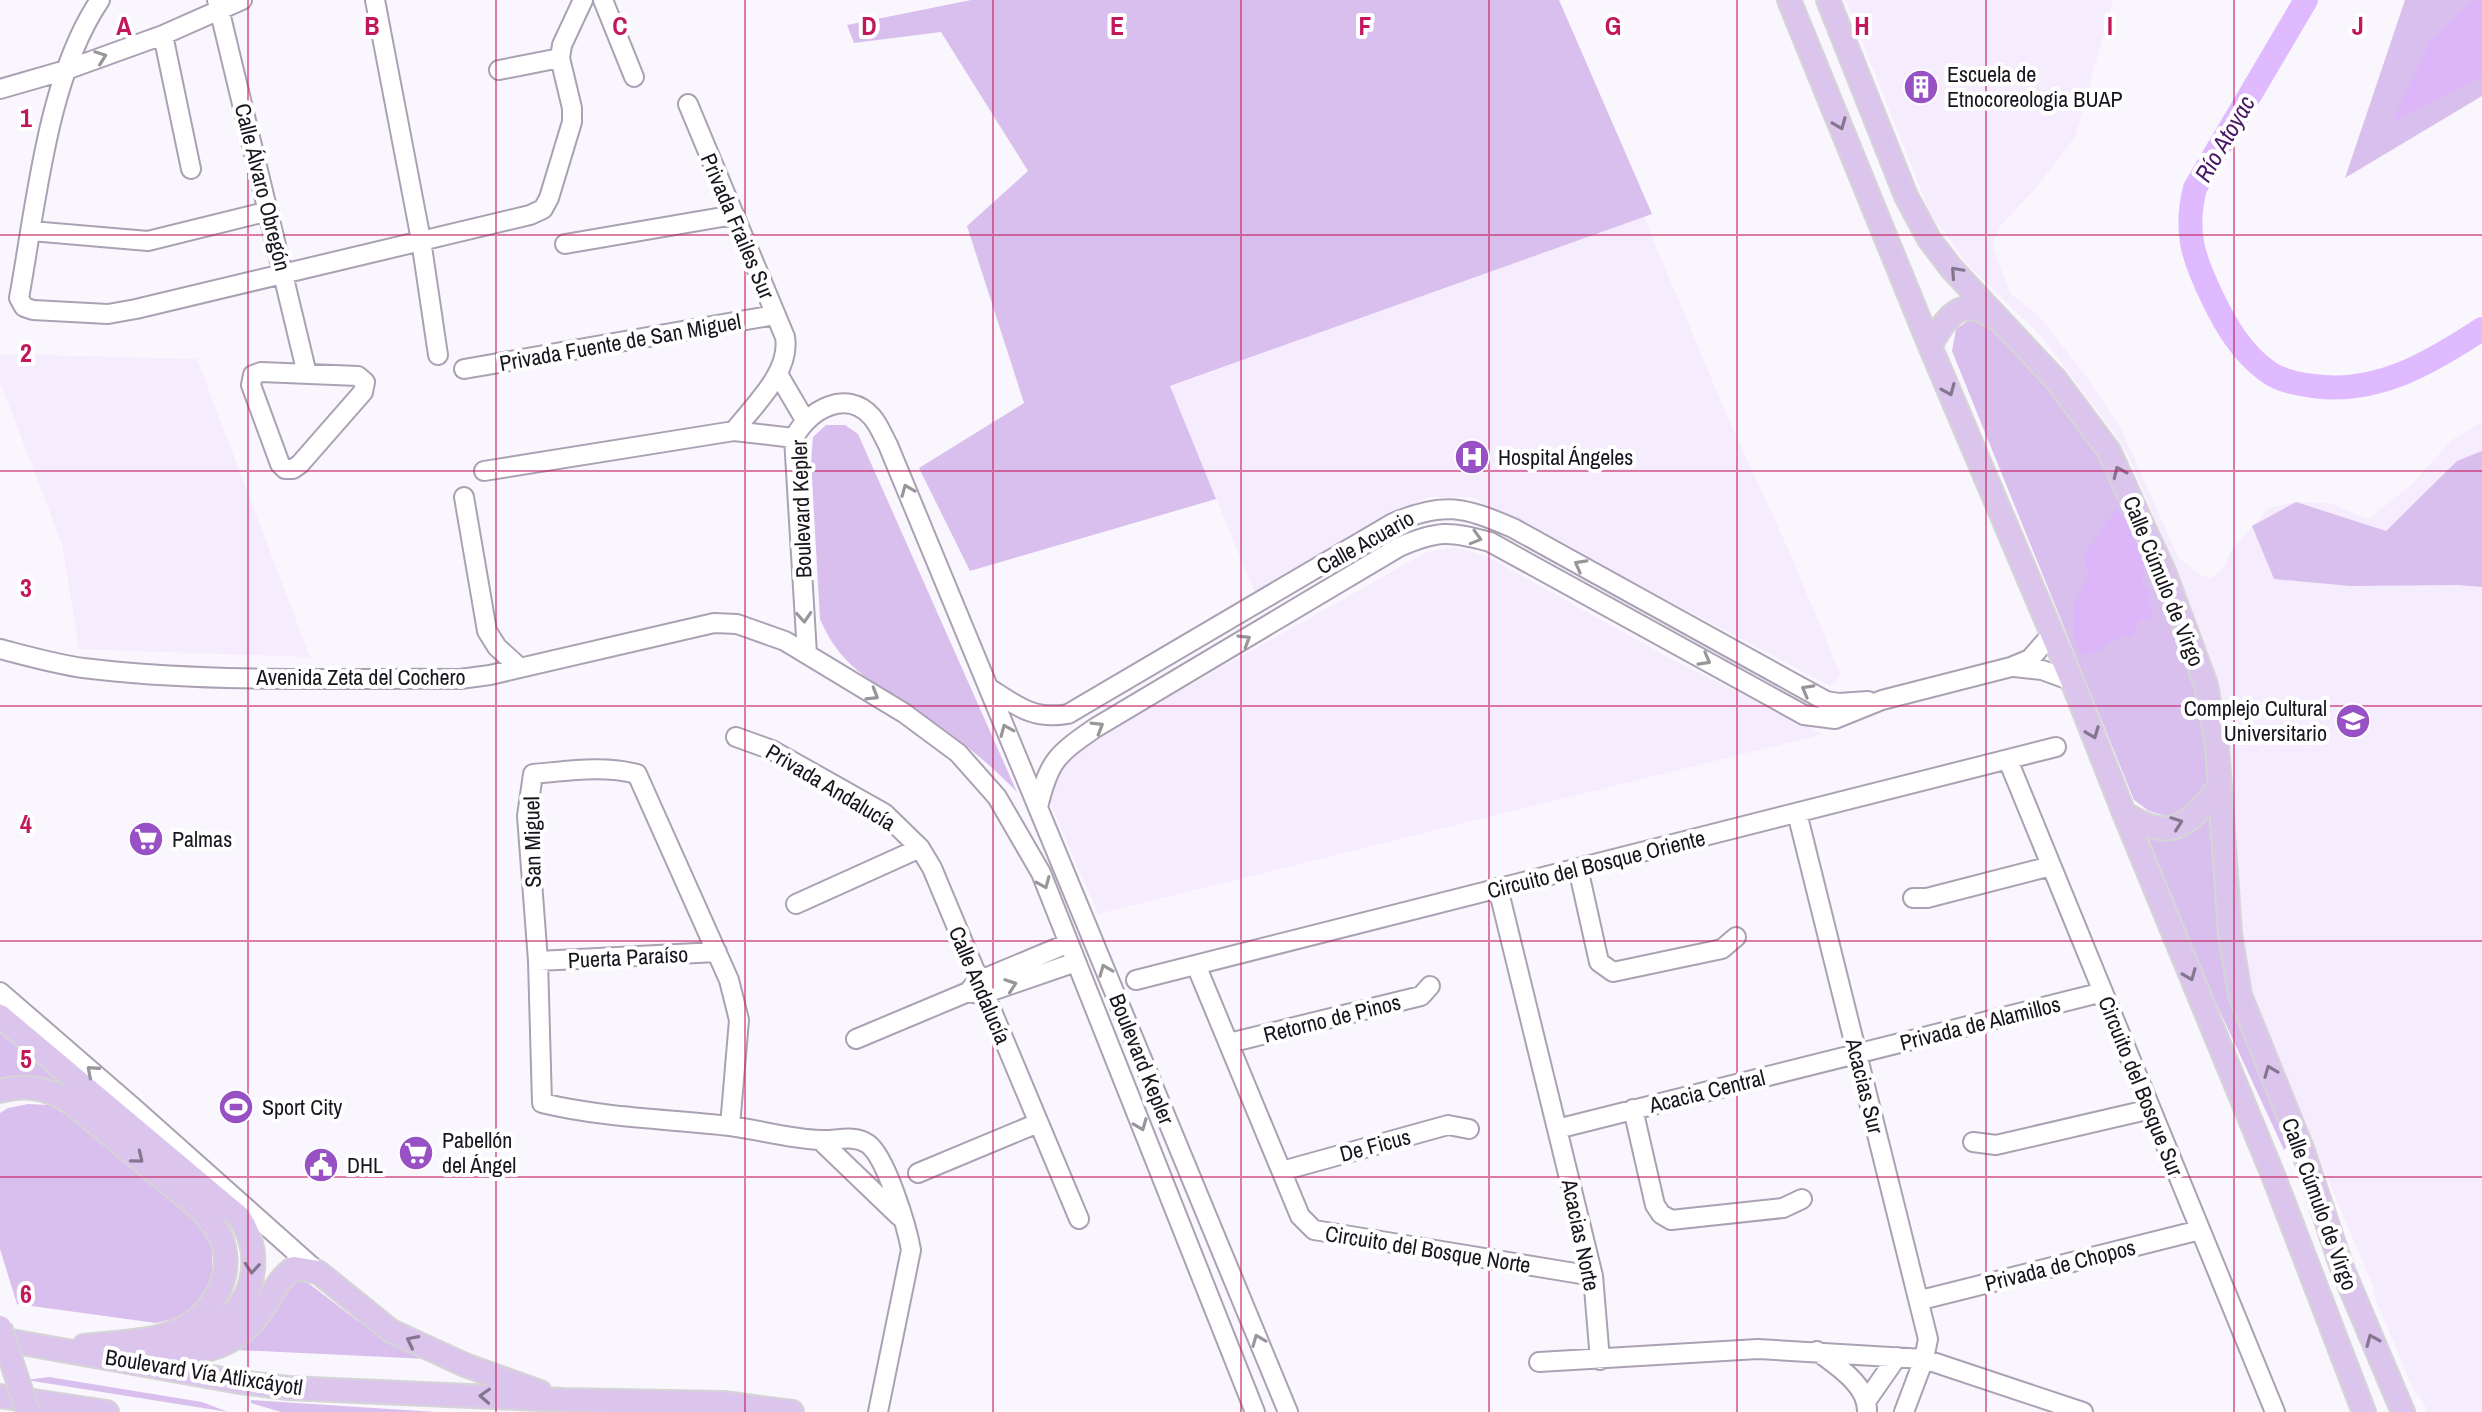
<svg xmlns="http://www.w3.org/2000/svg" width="2482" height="1412" viewBox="0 0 2482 1412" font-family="'Archivo Narrow',sans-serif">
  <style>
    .built { fill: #f5ecfd }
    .green { fill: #d9bfee }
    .forest { fill: #ddb6fa }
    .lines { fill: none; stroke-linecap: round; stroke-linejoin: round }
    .river { stroke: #e0bafe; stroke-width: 24 }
    .minor-casing { stroke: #aba1b4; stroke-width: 22 }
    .major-casing { stroke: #d5d5d6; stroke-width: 26 }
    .minor { stroke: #fff; stroke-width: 18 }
    .major { stroke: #dbc5ec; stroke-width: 22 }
    .major-bridge-casing { stroke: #d5d5d6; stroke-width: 26; stroke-linecap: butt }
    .major-bridge { stroke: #dbc5ec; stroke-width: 22 }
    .oneway { stroke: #979699 }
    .oneway2 { stroke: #83768e }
    .grid { fill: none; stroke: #c2185b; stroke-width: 2; stroke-opacity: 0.55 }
    .labels { text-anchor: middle; stroke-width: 8; stroke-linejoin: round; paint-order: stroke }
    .poi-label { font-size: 22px; fill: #18151c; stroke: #fff; text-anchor: start }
    .street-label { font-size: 22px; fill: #18151c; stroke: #fff }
    .water-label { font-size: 24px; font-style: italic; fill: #481765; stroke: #fff }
    .grid-label { font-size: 26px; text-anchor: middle; font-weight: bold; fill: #c2185b; stroke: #fff; stroke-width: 8; stroke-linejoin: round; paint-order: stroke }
  </style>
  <rect width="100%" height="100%" fill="#faf6fe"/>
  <path class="built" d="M1846 0H2113L2075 137 2036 188 2001 225 1992 245 2010 293 2039 316 2086 376 2121 428 2178 557 2199 574 2211 579 2225 566 2230 552 2269 508 2296 502 2330 503 2368 519 2410 486 2452 440 2482 422V1412H2428L2421 1398 2414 1391 2373 1293 2375 1291 2256 1008 2244 958 2228 748 2219 694 2179 575 2129 458 2112 430 2041 336 1967 264 1930 213Z
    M1643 215 1727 416 1790 553 1841 676 1830 686 1472 497H1427L1255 593 1170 387Z
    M0 354 197 359 310 657 79 649 62 544 0 382Z
    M1454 547 1488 557 1671 659 1823 734 1098 914 1048 798 1052 780 1071 752 1425 553Z"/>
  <path class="green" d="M971 0H1559L1652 214 1170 386 1216 499 970 571 919 468 1024 403 967 226 1028 171 941 32 854 43 847 25Z
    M2405 0H2482V96L2345 178Z
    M1975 316 1993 323 2087 434 2105 465 2164 600 2193 673 2203 716 2208 780 2203 794 2177 816H2165L2149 811 2134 800 1952 351 1956 329Z
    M826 425H845L858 434 1017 792C985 759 950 732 912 707 870 679 841 668 820 619L811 461 813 437Z
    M2482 451V587L2458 585 2350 586 2274 579 2252 526 2296 502 2386 531 2457 461Z
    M2209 818 2219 936 2225 976 2234 1013 2289 1144 2284 1150 2216 1003 2147 835 2191 830Z
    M0 1033 20 1049 36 1053 81 1090C49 1080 34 1070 0 1080Z
    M28 1104 50 1105 72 1118 197 1221 212 1248V1272L206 1292 185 1316 156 1323 17 1304 0 1249V1113L8 1108Z
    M299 1276 358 1321 428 1359 236 1350 263 1329 289 1277Z
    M49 1377 202 1402 228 1412 26 1380Z
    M251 1400 436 1412H281L251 1403Z"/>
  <path class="forest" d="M2472 0H2482V77L2391 123 2431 40Z
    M2116 509C2131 522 2140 550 2145 569 2140 579 2142 585 2150 592L2148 602 2154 612 2148 619 2140 620 2131 636C2105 636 2102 658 2080 654L2073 633 2074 603 2088 578 2084 555Z"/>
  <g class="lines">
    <path class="river" d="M2306 0 2195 188C2184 232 2193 258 2213 299 2226 326 2242 353 2267 371 2280 381 2298 384 2313 386 2377 395 2430 363 2482 329"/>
    <g class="minor-casing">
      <path id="minor" d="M100 0C47 78 36 206 19 298L24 307 33 310 108 314 136 309 530 215 543 209 549 198 572 122V108L560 58 562 45 583 0
        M217 0 307 374
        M375 0 421 240 438 355
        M603 0 634 77
        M163 35 191 169
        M499 70 560 58
        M0 89 66 70 163 35 242 0
        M688 104 785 337C791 372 754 405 734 431
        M31 231 148 241 269 211
        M565 244 734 215
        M464 369 775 315
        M261 372 358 376 365 382 363 392 300 464 293 469H285L280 464 251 385 253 375Z
        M778 374 805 420
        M484 471 734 431 794 438
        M464 497 487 631 497 647 520 668
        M0 649C27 656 55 664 83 668 204 683 338 678 460 679L490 675 714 623 737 624 785 641 904 713 958 753 997 797 1041 873 1255 1412
        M807 654 794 438C808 410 847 388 872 417 879 425 883 436 888 445L1288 1412
        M2014 667 2042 670 2072 681
        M989 688C1017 706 1033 720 1068 714L1393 523C1444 501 1464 507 1513 528L1826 701 1839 703 1868 701
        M736 737 772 750 884 813 920 848 932 868 1079 1219
        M2008 760 2275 1412
        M1038 807C1049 761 1056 755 1095 728L1399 547C1438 530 1450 531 1490 542L1804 715 1835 719 1882 700 2011 667 2030 659 2052 634
        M1797 813 1928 1339 1924 1359 1904 1412
        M1578 868 1599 962 1613 972 1722 949 1736 937
        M1498 888 1593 1276 1600 1360
        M1913 898H1927L2051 866
        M796 904 920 848
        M538 961 717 952
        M1196 965 1300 1216 1314 1230 1593 1276
        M1136 980 2056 747
        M0 992 134 1108 318 1272
        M973 993 983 994 1076 962
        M856 1039 968 992 978 981 1069 943
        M1229 1043 1421 996 1430 986
        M1633 1109 1655 1205 1661 1214 1671 1220 1783 1208 1802 1199
        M730 1126 739 1020 729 980 637 774C603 765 568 771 533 774L527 816 538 961 542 1103C604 1118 668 1119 730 1126 760 1130 790 1139 821 1140 836 1141 854 1134 868 1144 886 1157 907 1227 911 1250L878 1412
        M1557 1129 2103 992
        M820 1140 899 1216
        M1973 1142 1996 1145 2151 1109
        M1282 1171 1448 1125 1469 1129
        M918 1173 1038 1123
        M1921 1300 2200 1230
        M1817 1351C1837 1366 1868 1385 1867 1412
        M1539 1362 1758 1349 1924 1359 2083 1412
        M1867 1400 1897 1357"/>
    </g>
    <g class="major-casing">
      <path id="major" d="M1789 0 1930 346 2072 681 2124 813 2273 1175 2364 1412
        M1828 0 1906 196 1929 239 1951 268 2056 380 2109 451 2165 574 2206 685 2217 745 2230 933 2240 995 2303 1151 2342 1268 2403 1412
        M1930 346C1947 317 1960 294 1995 318
        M2124 813C2173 844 2188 825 2220 786
        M0 1016 239 1217C250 1233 255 1249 253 1269 247 1334 176 1343 125 1358
        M0 1091C26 1084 44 1088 68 1100L201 1210C210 1221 221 1232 224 1247 232 1283 208 1318 176 1331 148 1343 113 1342 84 1346
        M0 1339 240 1382 288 1388 563 1400 724 1403 792 1412
        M173 1356C214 1350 240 1345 264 1307 273 1293 279 1278 294 1268L318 1272 391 1331 465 1365 540 1392
        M0 1396 107 1412"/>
    </g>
    <use href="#minor" class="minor"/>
    <use href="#major" class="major"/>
    <g class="major-bridge-casing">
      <path id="major-bridge" d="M0 1327 28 1412"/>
    </g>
    <use href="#major-bridge" class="major-bridge"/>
  </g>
  <defs><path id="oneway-chevron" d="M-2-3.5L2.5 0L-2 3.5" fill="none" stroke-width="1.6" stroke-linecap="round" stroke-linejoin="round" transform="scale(2)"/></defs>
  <g class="oneway">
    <use href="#oneway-chevron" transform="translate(101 57) rotate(-20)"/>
    <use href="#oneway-chevron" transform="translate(907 490) rotate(-112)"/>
    <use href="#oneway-chevron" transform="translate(1476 538) rotate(16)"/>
    <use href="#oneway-chevron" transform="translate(1580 565) rotate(-151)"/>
    <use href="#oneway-chevron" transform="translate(804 617) rotate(86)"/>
    <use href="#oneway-chevron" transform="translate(1245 640) rotate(-31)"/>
    <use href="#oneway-chevron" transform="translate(1705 660) rotate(29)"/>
    <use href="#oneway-chevron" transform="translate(1807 690) rotate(-151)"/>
    <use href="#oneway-chevron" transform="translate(873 695) rotate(31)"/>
    <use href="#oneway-chevron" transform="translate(1098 727) rotate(-31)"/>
    <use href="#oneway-chevron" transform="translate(1006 730) rotate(-113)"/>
    <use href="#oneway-chevron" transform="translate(1044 883) rotate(67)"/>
    <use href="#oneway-chevron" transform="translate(1105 970) rotate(-112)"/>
    <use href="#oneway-chevron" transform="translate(1011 985) rotate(-19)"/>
    <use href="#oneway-chevron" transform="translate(92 1071) rotate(-139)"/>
    <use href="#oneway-chevron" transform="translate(1141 1125) rotate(68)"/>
    <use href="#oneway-chevron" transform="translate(1258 1340) rotate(-112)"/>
  </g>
  <g class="oneway2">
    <use href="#oneway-chevron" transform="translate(1840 124) rotate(68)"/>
    <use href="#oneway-chevron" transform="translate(1956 272) rotate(-132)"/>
    <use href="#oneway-chevron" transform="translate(1949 390) rotate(67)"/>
    <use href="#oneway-chevron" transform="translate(2119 472) rotate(-114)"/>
    <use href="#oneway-chevron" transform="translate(2093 733) rotate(69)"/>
    <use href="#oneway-chevron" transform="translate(2177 823) rotate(-20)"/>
    <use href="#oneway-chevron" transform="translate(2190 975) rotate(68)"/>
    <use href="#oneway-chevron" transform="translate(2270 1071) rotate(-112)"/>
    <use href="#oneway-chevron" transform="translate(138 1158) rotate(39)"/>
    <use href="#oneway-chevron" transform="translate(252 1268) rotate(95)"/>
    <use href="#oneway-chevron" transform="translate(2372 1340) rotate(-113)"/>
    <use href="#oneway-chevron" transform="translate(412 1341) rotate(-153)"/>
    <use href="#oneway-chevron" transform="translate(485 1396) rotate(-177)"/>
  </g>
  <path class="grid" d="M248 0V1412M496 0V1412M745 0V1412M993 0V1412M1241 0V1412M1489 0V1412M1737 0V1412M1986 0V1412M2234 0V1412M0 235H2482M0 471H2482M0 706H2482M0 941H2482M0 1177H2482"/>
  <defs>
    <g id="building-disc" transform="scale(1.8)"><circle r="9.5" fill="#9851c5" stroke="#fff"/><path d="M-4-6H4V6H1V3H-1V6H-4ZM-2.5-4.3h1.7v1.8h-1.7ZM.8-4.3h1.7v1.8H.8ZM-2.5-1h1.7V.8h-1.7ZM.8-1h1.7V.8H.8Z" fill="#fff"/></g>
    <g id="hospital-disc" transform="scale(1.8)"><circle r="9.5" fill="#9851c5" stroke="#fff"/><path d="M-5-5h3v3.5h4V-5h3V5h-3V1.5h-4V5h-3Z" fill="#fff"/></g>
    <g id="university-disc" transform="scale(1.8)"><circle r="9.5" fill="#9851c5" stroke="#fff"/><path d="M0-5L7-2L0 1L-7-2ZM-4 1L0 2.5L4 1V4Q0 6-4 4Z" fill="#fff"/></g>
    <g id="supermarket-disc" transform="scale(1.8)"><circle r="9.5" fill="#9851c5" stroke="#fff"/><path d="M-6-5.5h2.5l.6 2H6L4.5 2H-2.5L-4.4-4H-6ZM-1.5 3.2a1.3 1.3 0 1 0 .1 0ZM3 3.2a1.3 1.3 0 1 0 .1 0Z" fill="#fff"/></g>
    <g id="stadium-disc" transform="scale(1.8)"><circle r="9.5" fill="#9851c5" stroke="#fff"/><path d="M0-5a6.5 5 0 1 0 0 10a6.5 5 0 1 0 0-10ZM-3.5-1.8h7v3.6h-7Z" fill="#fff"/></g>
    <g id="civic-disc" transform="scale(1.8)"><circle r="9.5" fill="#9851c5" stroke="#fff"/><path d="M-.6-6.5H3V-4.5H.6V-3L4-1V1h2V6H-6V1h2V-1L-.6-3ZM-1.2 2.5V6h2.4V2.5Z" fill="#fff"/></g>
  </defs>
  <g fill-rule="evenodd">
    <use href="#building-disc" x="1921" y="87"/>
    <use href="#hospital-disc" x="1472" y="457"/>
    <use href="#university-disc" x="2353" y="721"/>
    <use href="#supermarket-disc" x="146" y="839"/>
    <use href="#stadium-disc" x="236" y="1107"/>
    <use href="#supermarket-disc" x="416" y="1153"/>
    <use href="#civic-disc" x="321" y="1165"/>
  </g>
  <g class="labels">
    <g class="poi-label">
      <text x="1947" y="82">Escuela de<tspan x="1947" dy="25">Etnocoreologia BUAP</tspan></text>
      <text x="1498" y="465">Hospital Ángeles</text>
      <text x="2327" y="716" text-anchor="end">Complejo Cultural<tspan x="2327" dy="25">Universitario</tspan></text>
      <text x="172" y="847">Palmas</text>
      <text x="262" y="1115">Sport City</text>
      <text x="442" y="1148">Pabellón<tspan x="442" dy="25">del Ángel</tspan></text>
      <text x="347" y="1173">DHL</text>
    </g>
    <g class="street-label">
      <text transform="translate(263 187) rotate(76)" y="8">Calle Álvaro Obregón</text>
      <text transform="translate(738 226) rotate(67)" y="8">Privada Frailes Sur</text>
      <text transform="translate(620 342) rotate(-10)" y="8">Privada Fuente de San Miguel</text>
      <text transform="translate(801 509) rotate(-92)" y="8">Boulevard Kepler</text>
      <text transform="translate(1365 542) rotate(-29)" y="8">Calle Acuario</text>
      <text transform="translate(2164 581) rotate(68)" y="8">Calle Cúmulo de Virgo</text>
      <text x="361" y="685">Avenida Zeta del Cochero</text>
      <text transform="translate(831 787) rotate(31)" y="8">Privada Andalucía</text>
      <text transform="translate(532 842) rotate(-91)" y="8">San Miguel</text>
      <text transform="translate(1596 864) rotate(-14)" y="8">Circuito del Bosque Oriente</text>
      <text transform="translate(628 957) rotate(-3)" y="8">Puerta Paraíso</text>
      <text transform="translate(980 985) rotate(67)" y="8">Calle Andalucía</text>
      <text transform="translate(1332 1018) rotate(-14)" y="8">Retorno de Pinos</text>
      <text transform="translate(1980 1023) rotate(-14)" y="8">Privada de Alamillos</text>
      <text transform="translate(1142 1059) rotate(68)" y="8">Boulevard Kepler</text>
      <text transform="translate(1865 1086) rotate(76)" y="8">Acacias Sur</text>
      <text transform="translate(2141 1086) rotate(68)" y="8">Circuito del Bosque Sur</text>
      <text transform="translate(1707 1091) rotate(-14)" y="8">Acacia Central</text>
      <text transform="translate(1375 1145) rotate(-15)" y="8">De Ficus</text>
      <text transform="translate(2320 1204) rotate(70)" y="8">Calle Cúmulo de Virgo</text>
      <text transform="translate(1581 1235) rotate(78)" y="8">Acacias Norte</text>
      <text transform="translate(1428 1249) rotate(9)" y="8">Circuito del Bosque Norte</text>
      <text transform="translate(2060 1265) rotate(-14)" y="8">Privada de Chopos</text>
      <text transform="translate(204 1372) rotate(9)" y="8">Boulevard Vía Atlixcáyotl</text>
    </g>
    <g class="water-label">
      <text transform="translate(2225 139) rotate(-60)" y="8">Río Atoyac</text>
    </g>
  </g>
  <g class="grid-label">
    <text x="124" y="35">A</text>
    <text x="372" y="35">B</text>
    <text x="620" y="35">C</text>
    <text x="869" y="35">D</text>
    <text x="1117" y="35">E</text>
    <text x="1365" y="35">F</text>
    <text x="1613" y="35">G</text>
    <text x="1862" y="35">H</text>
    <text x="2110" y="35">I</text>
    <text x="2358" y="35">J</text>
    <text x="26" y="127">1</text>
    <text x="26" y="362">2</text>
    <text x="26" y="597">3</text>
    <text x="26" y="833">4</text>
    <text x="26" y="1068">5</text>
    <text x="26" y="1303">6</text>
  </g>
</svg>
